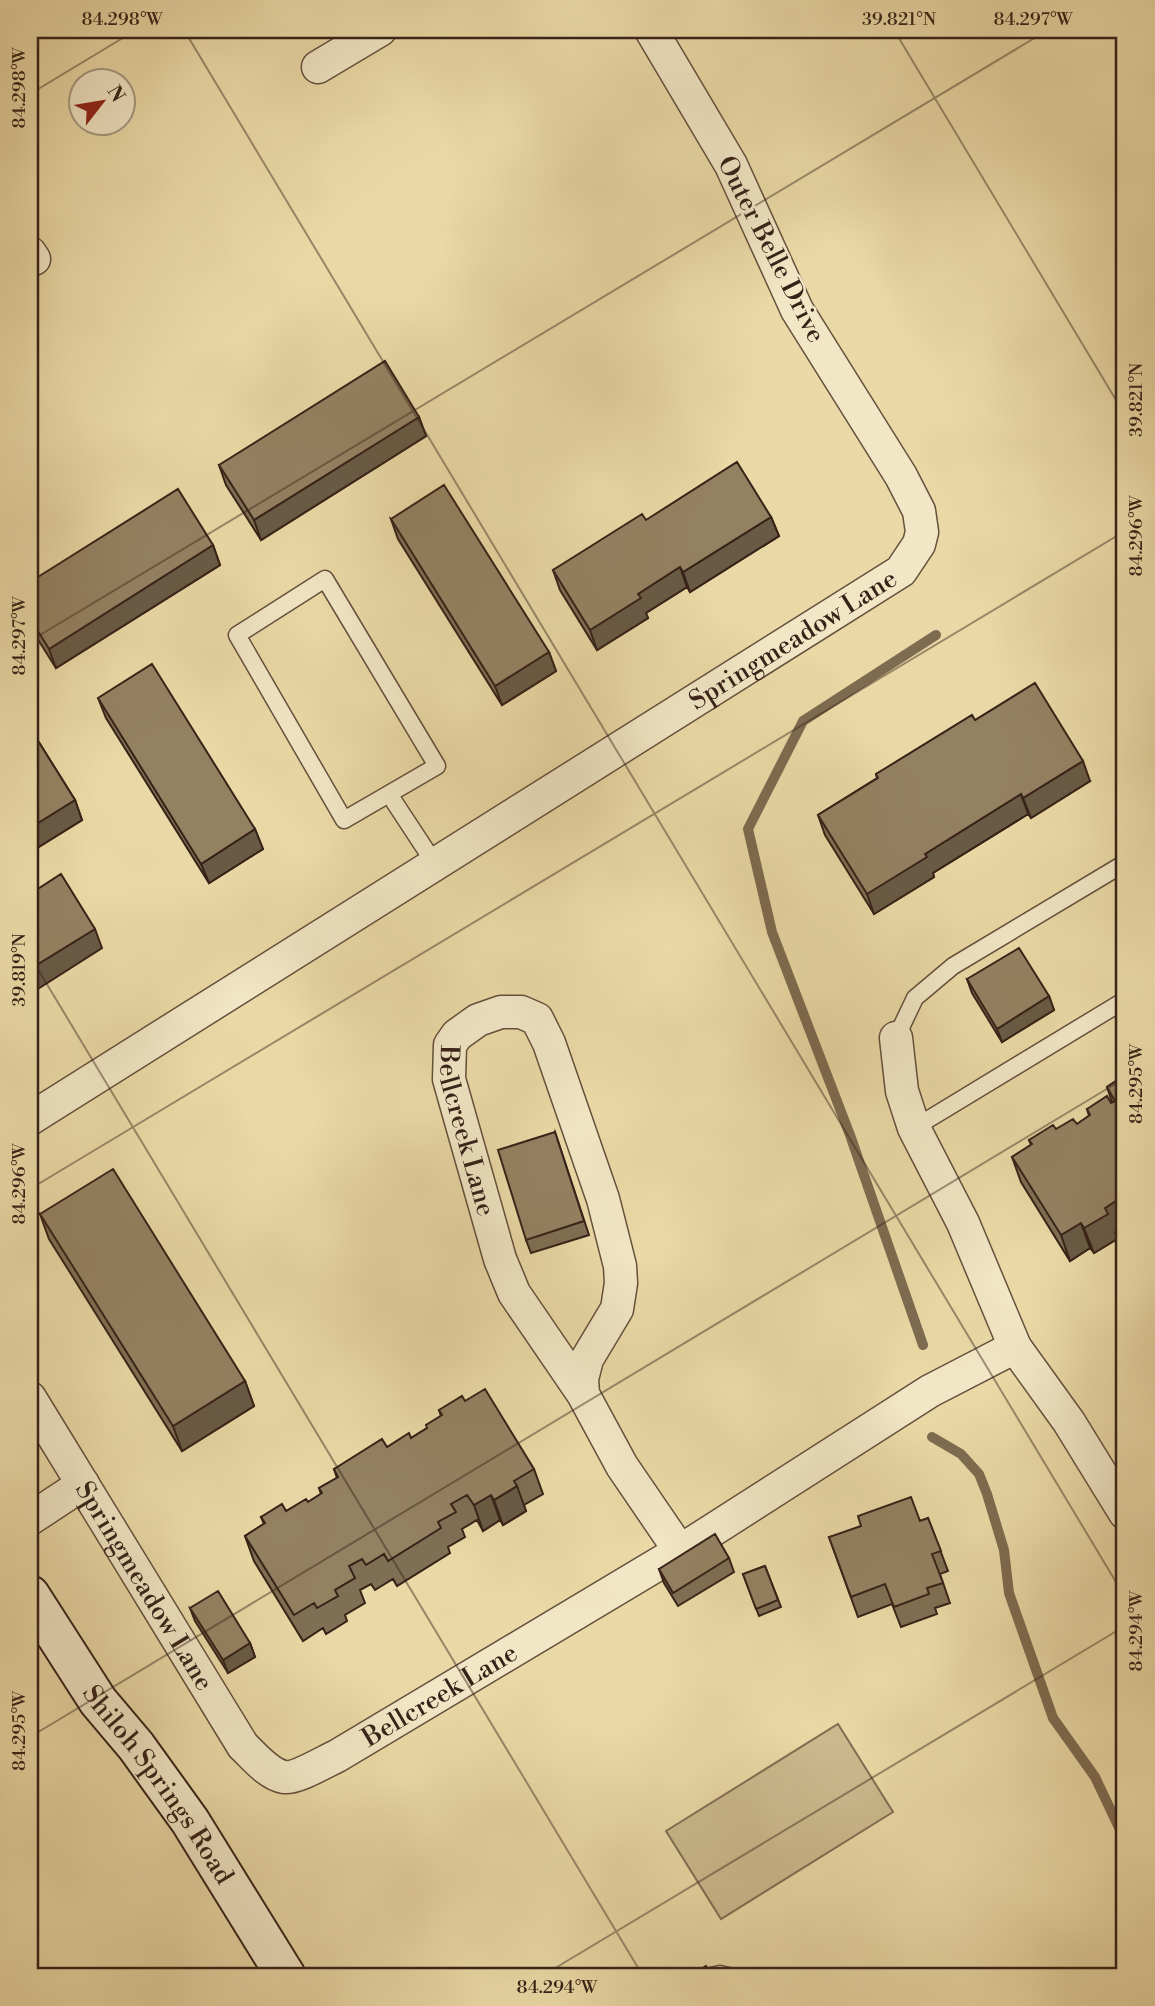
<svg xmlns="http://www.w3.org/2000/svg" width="1155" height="2006" viewBox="0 0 1155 2006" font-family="'Libre Bodoni',serif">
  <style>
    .green { fill: #ccba8e; stroke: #826e53; stroke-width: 2 }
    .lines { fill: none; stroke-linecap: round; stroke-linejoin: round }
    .stream { stroke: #7e6b50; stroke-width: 10 }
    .lane-casing { stroke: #64503c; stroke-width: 19 }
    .street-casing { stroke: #64503c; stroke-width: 35 }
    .secondary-casing { stroke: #372218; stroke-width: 42 }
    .lane { stroke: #f1e6c5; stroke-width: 16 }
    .street { stroke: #f1e6c5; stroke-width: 32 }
    .secondary { stroke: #f1e6c5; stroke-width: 38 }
    .wall { fill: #7f6f54; stroke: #372218; stroke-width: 2 }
    .shaded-wall { fill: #685a45; stroke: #372218; stroke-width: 2 }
    .building { fill: #948162; stroke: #372218; stroke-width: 2 }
    .ticks { fill: none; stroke: #372218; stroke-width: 2; stroke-opacity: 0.45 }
    .labels { text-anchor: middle; stroke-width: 5; stroke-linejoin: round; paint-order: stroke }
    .street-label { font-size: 26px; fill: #372218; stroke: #f1e6c5 }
    .neatline { fill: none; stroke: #372218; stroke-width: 2.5 }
    .ticks-label { font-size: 18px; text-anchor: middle; fill: #372218 }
  </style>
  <rect width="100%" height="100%" fill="#ead9a6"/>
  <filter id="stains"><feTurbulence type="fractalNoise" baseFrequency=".00286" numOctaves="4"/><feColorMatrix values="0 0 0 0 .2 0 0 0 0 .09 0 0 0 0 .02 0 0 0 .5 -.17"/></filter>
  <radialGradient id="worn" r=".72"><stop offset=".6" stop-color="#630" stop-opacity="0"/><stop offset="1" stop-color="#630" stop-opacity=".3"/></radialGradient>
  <path class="green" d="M838 1724 893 1812 721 1919 666 1831Z"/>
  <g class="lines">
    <path class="stream" d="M923 1345 850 1135 772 932 748 829 803 721 936 635
      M932 1437 961 1454 979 1474 987 1494 1004 1550 1009 1593 1053 1718 1095 1777 1125 1840"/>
    <g class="lane-casing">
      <path id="lane" d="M325 579 437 766 344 820 237 635Z
        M389 794 435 864
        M896 1038 915 998 953 966 1125 863
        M914 1128 1125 1000
        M711 1976 720 1974 728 1976"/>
    </g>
    <g class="street-casing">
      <g id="street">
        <path d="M318 67 380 30"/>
        <path d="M30 253 34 259"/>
        <path d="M896 1038 902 1091 914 1128 963 1223 1015 1347 1069 1422 1125 1513"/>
        <path id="s1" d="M30 1119 901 571 919 544 922 532 919 511 901 476 797 310 731 165 651 30"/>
        <path id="s2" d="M583 1394 582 1379 587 1359 617 1309 621 1283 620 1266 603 1199 549 1043 537 1019 521 1012H501L478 1020 457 1035 450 1045 449 1079 500 1259 514 1293 583 1394 622 1466 680 1551"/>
        <path id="s3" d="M30 1398 243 1746C255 1757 268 1774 284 1777 296 1779 326 1761 337 1756L680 1551 930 1391 1015 1347"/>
        <path d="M30 1519 83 1484"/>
      </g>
    </g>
    <g class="secondary-casing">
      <g id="secondary">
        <path id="s4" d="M30 1595 98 1701 136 1746 190 1821 286 1976"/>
      </g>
    </g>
    <use href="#lane" class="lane"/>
    <use href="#street" class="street"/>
    <use href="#secondary" class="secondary"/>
  </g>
  <path class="wall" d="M419 417 426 436 261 540 226 485 219 465Z
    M771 517 779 536 690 592 687 587 646 613 648 618 597 650 560 590 553 570 646 520Z
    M391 519 549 652 556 671 502 705 398 539Z
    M213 545 220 565 56 668 30 627V582Z
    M98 698 255 829 263 849 209 883 106 718Z
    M975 720 1090 781 1031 818 1028 814 933 873 934 877 874 914 825 835 818 815 877 778 876 774Z
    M30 728 75 800 82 820 37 848 30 836Z
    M967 979 1049 996 1054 1010 1002 1042 972 993Z
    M1125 1075V1226L1115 1232 1117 1239 1094 1253 1090 1248 1070 1261 1021 1182 1012 1157 1031 1145 1029 1140 1056 1129 1077 1124 1089 1116 1087 1109 1112 1102 1107 1087Z
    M555 1132 589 1235 531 1253 526 1240Z
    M40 1214 245 1381 254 1406 182 1451 49 1239Z
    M465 1401 534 1469 543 1494 524 1505 526 1511 503 1525 500 1520 483 1531 477 1520 462 1529 465 1537 448 1547 450 1553 397 1586 393 1579 375 1590 371 1584 360 1590 365 1603 345 1615 347 1621 326 1634 323 1628 303 1641 254 1561 245 1536 264 1524 261 1517 286 1511 308 1502 321 1494 319 1488 337 1478 334 1469 411 1438 427 1428 441 1416 439 1410Z
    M928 1518 948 1571 940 1574 950 1603 935 1608 937 1614 901 1627 892 1604 858 1617 829 1537 920 1521Z
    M729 1558 734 1572 678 1606 664 1583 659 1569Z
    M765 1566 781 1607 759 1616 743 1574Z
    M190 1608 250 1643 255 1657 228 1673 195 1621Z"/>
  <path class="shaded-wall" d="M419 417 426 436 261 540 254 520Z
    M771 517 779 536 690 592 683 572Z
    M213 545 220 565 56 668 49 649Z
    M680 567 687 587 646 613 648 618 597 650 590 630 638 594Z
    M549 652 556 671 502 705 495 686Z
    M1083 761 1090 781 1031 818 1023 798Z
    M1021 794 1028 814 933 873 934 877 874 914 867 894 925 854Z
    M75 800 82 820 37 848 30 828Z
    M255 829 263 849 209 883 201 864Z
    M95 929 102 948 30 994V969Z
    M1049 996 1054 1010 1002 1042 997 1029Z
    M1125 1195V1226L1115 1232 1117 1239 1094 1253 1084 1228 1105 1208Z
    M1081 1223 1090 1248 1070 1261 1061 1235Z
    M245 1381 254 1406 182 1451 173 1426Z
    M517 1486 526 1511 503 1525 494 1500Z
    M491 1495 500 1520 483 1531 474 1505Z
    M250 1643 255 1657 228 1673 223 1660Z"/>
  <path class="building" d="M385 361 419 417 254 520 219 465Z
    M737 462 771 517 683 572 680 567 638 594 641 598 590 630 553 570 642 514 646 520Z
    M444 485 549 652 495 686 391 519Z
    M178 489 213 545 49 649 30 618V582Z
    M152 664 255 829 201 864 98 698Z
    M1035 683 1083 761 1023 798 1021 794 925 854 927 857 867 894 818 815 878 778 876 774 972 715 975 720Z
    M30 728 75 800 30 828Z
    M61 874 95 929 30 969V894Z
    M1019 948 1049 996 997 1029 967 979Z
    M1125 1075V1195L1105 1208 1108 1214 1084 1228 1081 1223 1061 1235 1012 1157 1032 1144 1029 1140 1053 1125 1056 1129 1073 1119 1077 1124 1090 1115 1087 1109 1107 1096 1111 1103 1115 1101 1107 1087Z
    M555 1132 584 1221 526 1240 498 1150Z
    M113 1169 245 1381 173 1426 40 1214Z
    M485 1389 534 1469 514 1481 517 1486 494 1500 491 1495 474 1505 467 1495 451 1504 456 1512 438 1522 441 1528 388 1561 384 1554 366 1565 362 1559 349 1566 355 1578 335 1590 338 1596 317 1608 314 1603 294 1615 245 1536 265 1523 261 1517 282 1504 286 1511 306 1499 308 1502 322 1493 319 1488 338 1477 334 1469 382 1439 387 1447 409 1433 411 1438 427 1428 426 1425 442 1415 439 1410 462 1396 465 1401Z
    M911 1497 920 1521 928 1518 941 1551 932 1554 943 1583 927 1588 929 1594 894 1607 885 1584 851 1597 829 1537 861 1526 858 1516Z
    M715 1534 729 1558 673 1593 659 1569Z
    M765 1566 778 1600 756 1609 743 1574Z
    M218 1591 250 1643 223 1660 190 1608Z
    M706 1966 712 1976H690Z"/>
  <path class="ticks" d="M184 30 1125 1597M894 30 1125 415M30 94 136 30M30 641 1048 30M30 956 643 1976M30 1189 1125 531M30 1737 1125 1078M542 1976 1125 1626"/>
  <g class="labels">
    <g class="street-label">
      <text transform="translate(772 249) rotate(63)" y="9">Outer Belle Drive</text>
      <text dy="9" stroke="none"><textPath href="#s1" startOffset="901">Springmeadow Lane</textPath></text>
      <text dy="9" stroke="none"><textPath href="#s2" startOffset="586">Bellcreek Lane</textPath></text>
      <text dy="9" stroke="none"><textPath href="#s3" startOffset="220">Springmeadow Lane</textPath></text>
      <text dy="9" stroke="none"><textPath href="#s3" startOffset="637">Bellcreek Lane</textPath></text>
      <text dy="9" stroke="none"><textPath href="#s4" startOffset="229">Shiloh Springs Road</textPath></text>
    </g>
  </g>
  <rect width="1155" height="2006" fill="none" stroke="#ead9a6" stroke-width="77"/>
  <g transform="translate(102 102) rotate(59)"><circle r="33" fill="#f1e6c5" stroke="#a79880" stroke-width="2"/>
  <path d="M0-5L12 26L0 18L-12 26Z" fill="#8f2418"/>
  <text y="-10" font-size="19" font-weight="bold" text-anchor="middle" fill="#372218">N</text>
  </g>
  <rect x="38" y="38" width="1078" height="1930" class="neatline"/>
  <g class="ticks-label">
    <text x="122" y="25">84.298°W</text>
    <text x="899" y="25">39.821°N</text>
    <text x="1033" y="25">84.297°W</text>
    <text transform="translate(19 88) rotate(-90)" y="6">84.298°W</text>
    <text transform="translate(1136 400) rotate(-90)" y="6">39.821°N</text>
    <text transform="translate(1136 536) rotate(-90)" y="6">84.296°W</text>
    <text transform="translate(19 636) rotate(-90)" y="6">84.297°W</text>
    <text transform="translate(19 970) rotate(-90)" y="6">39.819°N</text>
    <text transform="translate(1136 1084) rotate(-90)" y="6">84.295°W</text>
    <text transform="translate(19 1184) rotate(-90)" y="6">84.296°W</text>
    <text transform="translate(1136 1631) rotate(-90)" y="6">84.294°W</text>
    <text transform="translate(19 1731) rotate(-90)" y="6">84.295°W</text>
    <text x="557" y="1993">84.294°W</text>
  </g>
  <rect width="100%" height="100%" filter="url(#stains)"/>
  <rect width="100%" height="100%" fill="url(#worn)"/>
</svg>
